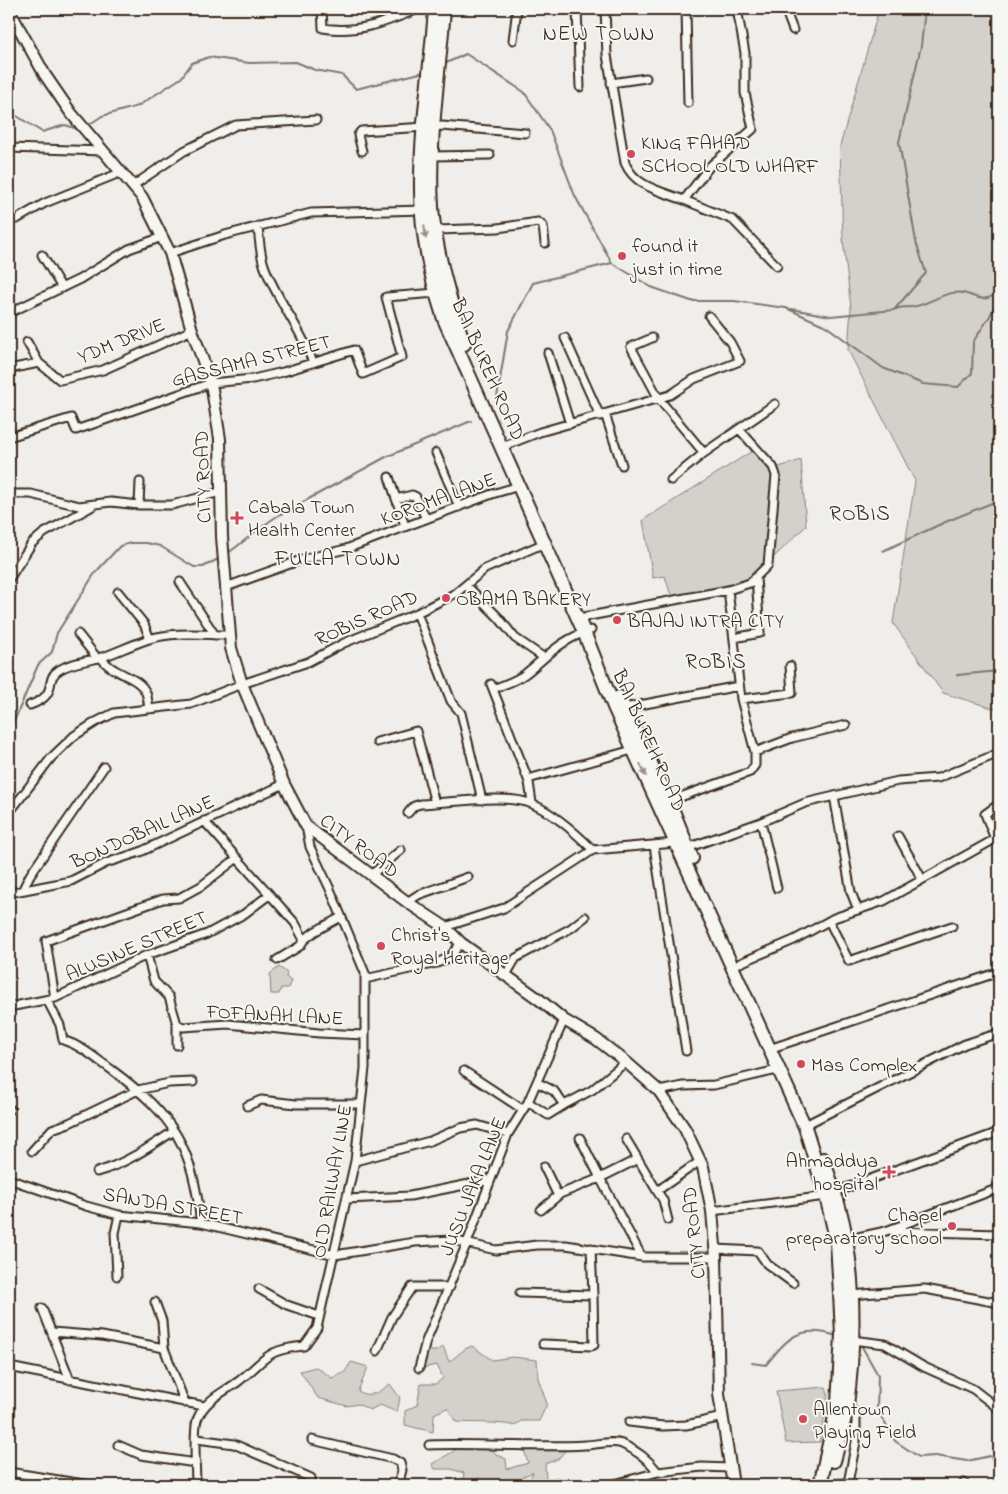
<svg xmlns="http://www.w3.org/2000/svg" width="1008" height="1494" viewBox="0 0 1008 1494" font-family="'Indie Flower',sans-serif">
  <style>
    .green { fill: #d4d1cc; stroke: #887e75 }
    .lines { fill: none; stroke-linecap: round; stroke-linejoin: round }
    .stream { stroke: #81766d; stroke-width: 2 }
    .street-casing { stroke: #3b2a1e; stroke-width: 11 }
    .secondary-casing { stroke: #3b2a1e; stroke-width: 14 }
    .highway-casing { stroke: #3b2a1e; stroke-width: 16 }
    .street { stroke: #f6f6f2; stroke-width: 7 }
    .secondary { stroke: #f6f6f2; stroke-width: 10 }
    .highway { stroke: #f6f6f2; stroke-width: 12 }
    .oneway { fill: #989088 }
    .poi-dot { fill: #d1495b; stroke: #f6f6f2; stroke-width: 2 }
    .labels { text-anchor: middle; stroke-width: 4; stroke-linejoin: round; paint-order: stroke }
    .poi-label { font-size: 20px; fill: #3b2a1e; stroke: #f6f6f2; text-anchor: start }
    .street-label { font-size: 20px; fill: #3b2a1e; stroke: #f6f6f2 }
    .neighbourhood-label { font-size: 21px; letter-spacing: 1px; fill: #3b2a1e; stroke: #f6f6f2 }
  </style>
  <rect width="100%" height="100%" fill="#efeeea"/>
  <filter id="ink" filterUnits="userSpaceOnUse"><feTurbulence type="fractalNoise" baseFrequency=".02" numOctaves="2"/><feDisplacementMap in="SourceGraphic" scale="10" xChannelSelector="R" yChannelSelector="G"/><feConvolveMatrix kernelMatrix="1 2 1 2 8 2 1 2 1" color-interpolation-filters="sRGB"/></filter>
  <g filter="url(#ink)">
    <path class="green" d="M879 9H999V710L943 693 893 623 915 481 848 350 851 308 843 240 840 146Z
      M757 448 779 467 801 460 806 526 748 582 672 599 665 576 653 578 643 520Z
      M279 967 287 973 286 977 291 981 288 988H281L279 994H271L270 974Z
      M443 1346 449 1362 465 1349 472 1346 492 1360 513 1357 537 1360 538 1378 547 1404 539 1421H521L514 1426C505 1422 470 1423 456 1422L447 1408 434 1414 433 1432 405 1425V1411L417 1405 421 1384H436L443 1378 437 1365 423 1368 426 1351H438Z
      M351 1362 368 1367 358 1391C369 1399 381 1391 390 1384L400 1398 397 1412 380 1405 370 1410 358 1404 347 1406 318 1398 300 1371 316 1367 332 1378 345 1372Z
      M826 1387 828 1396 820 1442 786 1443 776 1391Z
      M556 1444 565 1451 558 1459 545 1464 546 1480 559 1477 562 1485H530V1479L533 1472 522 1477 521 1485H482L479 1478 471 1482V1485H457L463 1480 464 1473 451 1469H435L432 1464 459 1448 489 1447 497 1455 506 1459 507 1469 528 1463 523 1447Z"/>
    <g class="lines">
      <path class="stream" d="M444 64 466 54 524 92 550 130 575 196 612 263
        M9 111 42 132 65 125 78 129
        M87 126 102 116 138 106 181 78 192 63 209 57 249 63 296 62 315 70 342 75 356 89 420 73
        M791 309 831 316 894 310 926 273 916 242 899 142 921 46 925 9
        M896 309C902 306 905 308 911 307 925 306 939 295 952 293 972 289 980 309 999 291
        M496 403 508 331 533 283 612 263 651 287 691 301H734L786 308 826 326 883 368 923 384 958 387 972 373 973 342 990 316 999 296
        M883 551 943 523 999 500
        M228 553C245 541 261 526 279 515L386 457 471 421
        M957 675 999 671
        M9 733 38 665 52 652 57 633 95 573 120 546 131 543H146L160 546 194 567H203L220 558
        M861 1345 878 1375 877 1409 895 1441 919 1457 935 1456 967 1461 990 1456 999 1469
        M752 1363 766 1365C788 1337 800 1324 837 1336"/>
      <g class="street-casing">
        <path id="street" d="M322 9 323 28C358 34 386 22 418 9
          M577 9 580 87
          M605 9 607 55 625 163C635 187 661 191 684 200L709 167 753 129 745 93V53L737 9
          M686 9 688 103
          M785 9 793 30
          M9 32 18 28
          M513 40 517 9
          M611 83 646 78
          M9 148 103 151
          M362 151 358 135 361 131 442 126 525 133
          M431 156 490 155
          M134 185 184 151 236 125 316 120
          M684 200 733 220 777 266
          M17 219 45 203 122 172
          M258 226C259 238 260 253 264 265 276 300 301 327 313 363
          M436 230 498 228 538 222 543 226 545 243
          M170 253 225 235 311 213 424 210
          M42 255 62 288
          M9 313 80 279 129 249 162 237
          M565 338 600 416
          M652 338 631 347 659 399 704 453 775 404
          M27 342 39 363
          M548 353 570 424
          M9 369 39 363 60 380 103 370 192 330
          M605 414 622 465
          M9 437 71 418 76 430 211 383 253 379 283 372 354 350 363 374 402 357 386 297 436 293
          M502 447 540 432 670 395 694 379 740 361 730 342 709 316
          M436 453 459 507
          M389 477 405 526
          M671 480 704 453
          M9 494H31L79 506 111 502 139 505H172L220 492
          M396 499 412 495 416 497 426 519
          M139 505 140 482
          M9 579 32 543 44 533 91 507
          M180 582 215 635
          M466 585 499 618 515 638 543 657
          M226 587 301 560 346 549 492 494 519 486
          M118 592 144 624 150 639
          M417 613 451 701 461 713 482 800
          M584 617 728 590 750 583 768 565 776 475 773 467 739 429
          M78 634 97 658
          M734 638 760 633 756 578
          M101 657C111 675 139 675 146 693 148 698 148 704 149 709
          M491 684 529 782 532 803
          M493 689C503 685 516 681 525 674 549 655 560 640 591 630
          M741 699 792 693 790 666
          M30 705C60 695 43 680 59 670 71 662 89 661 103 657 119 651 134 644 149 639 176 631 202 635 229 635
          M624 708 739 686
          M377 742 416 731 435 803
          M755 752 792 738 846 725
          M528 779 636 749
          M834 796 851 892 858 910
          M669 801 750 772 755 765V752L741 699 728 590
          M9 813 51 758 74 736 96 722 114 713 191 704 242 684 308 662 344 643 417 613 456 593 485 569 547 542
          M408 813 414 806 421 804C451 803 507 793 532 804 554 813 576 833 593 850L676 843
          M204 821 295 923 304 940
          M761 822 777 888
          M898 836 922 879
          M654 846 686 1051
          M687 848 761 822 805 803 898 781 938 778 999 753
          M371 875 401 850
          M23 889 30 875 104 767
          M9 893 71 881 106 863 140 852 284 784
          M407 902 418 895 468 877
          M829 921 849 961 952 926
          M445 927 504 908 593 850
          M147 955 154 981 169 997 177 1024 183 1027 228 1024 319 1033 365 1035
          M277 960 300 946 304 940 314 932 341 917
          M740 963 794 940 834 918 884 901 995 839 985 814 999 804
          M506 975 516 958 571 928 585 917
          M365 979 437 963 450 957 461 943
          M55 998 46 941 163 899 179 898 201 886 236 859
          M47 1000 60 1025 63 1040C82 1046 96 1059 112 1070 175 1117 192 1146 201 1223
          M9 1007 55 998 147 955 207 934 244 914 269 895
          M177 1045V1024
          M775 1047 999 972
          M464 1071 522 1109
          M659 1091 683 1086 714 1085 777 1070
          M528 1102 548 1115 564 1105 554 1091 538 1083
          M564 1105 592 1090 626 1062
          M247 1106 261 1100 296 1104H361
          M9 1110 10 1109
          M809 1123 965 1044 999 1033
          M580 1138 600 1178 638 1159 657 1191 700 1161
          M626 1139 638 1159
          M32 1151 52 1129 69 1123 138 1090 169 1083 193 1082
          M355 1161 430 1141 460 1128 477 1125 508 1134
          M544 1167 558 1196
          M97 1172C125 1164 150 1147 174 1131
          M9 1179 86 1206 119 1215 201 1223 335 1255 415 1242 452 1240 496 1250 537 1245H566L642 1257H716
          M657 1191 663 1200 668 1220
          M835 1192 999 1132
          M347 1199 410 1196 489 1180
          M541 1210 560 1194 600 1178 642 1257
          M712 1211 826 1196
          M892 1231 999 1234
          M844 1240 886 1231 999 1188
          M715 1249 758 1251 767 1264 793 1283
          M117 1276 115 1233 119 1215
          M259 1289 287 1305 319 1316
          M520 1293 593 1295 591 1248
          M851 1295 925 1289 999 1303
          M155 1302 162 1321 164 1348
          M42 1308 70 1380
          M52 1332 102 1336 164 1348 185 1403
          M852 1340 885 1344 924 1367 973 1389 999 1409
          M543 1344 591 1346 594 1345 593 1295
          M377 1351 392 1317 412 1287H450
          M9 1367 204 1406
          M419 1368 426 1341 467 1243 508 1134 528 1102 564 1020
          M629 1422 663 1426 686 1425 723 1417
          M197 1439 234 1444 311 1478
          M312 1440 393 1459 400 1463 402 1470 398 1485
          M118 1445 141 1455 196 1463
          M429 1445C481 1443 533 1448 585 1445 595 1445 613 1440 622 1444 636 1450 649 1460 658 1472L611 1485
          M9 1472 90 1485
          M658 1472 702 1467 730 1468
          M848 1483 857 1485
          M829 1484 848 1483 856 1442V1413L847 1406
          M196 1485C196 1470 193 1433 197 1420 205 1399 223 1393 239 1381 267 1359 264 1350 304 1346L317 1328 355 1161 365 1068V973L330 889 310 847 306 826
          M963 1485 964 1483"/>
      </g>
      <g class="secondary-casing">
        <path id="secondary" d="M9 10 45 75 71 113 142 197 170 253 192 330 211 383 220 439 222 537 231 648 242 684 284 784 306 826 407 902 445 927 461 943 540 1000 564 1020 596 1039 626 1062 659 1091 685 1129 703 1167 712 1211 716 1257 719 1394 733 1485"/>
      </g>
      <g class="highway-casing">
        <path id="highway" d="M435 9C431 69 420 131 421 191 421 234 431 279 444 319L584 632 614 707 805 1127 826 1196 837 1242 840 1293 842 1335 838 1403 820 1485
          M444 9C439 74 428 141 432 207 435 248 451 306 464 344
          M619 697 669 801 692 858
          M823 1159C832 1185 842 1211 846 1239 855 1290 854 1353 847 1405 844 1424 839 1443 834 1461"/>
      </g>
      <use href="#street" class="street"/>
      <use href="#secondary" class="secondary"/>
      <use href="#highway" class="highway"/>
    </g>
    <defs><path id="oneway-solid" d="M-6-.8H1V-3.2L6.5 0L1 3.2V.8H-6Z" transform="scale(1.25)"/></defs>
    <g class="oneway">
      <use href="#oneway-solid" transform="translate(425 232) rotate(83)"/>
      <use href="#oneway-solid" transform="translate(643 770) rotate(66)"/>
    </g>
  </g>
  <g class="poi-dot">
    <circle cx="631" cy="154" r="5"/>
    <circle cx="622" cy="256" r="5"/>
    <path d="M234.5 510.5h5v5h5v5h-5v5h-5v-5h-5v-5h5z"/>
    <circle cx="446" cy="598" r="5"/>
    <circle cx="617" cy="620" r="5"/>
    <circle cx="381" cy="946" r="5"/>
    <circle cx="801" cy="1064" r="5"/>
    <path d="M886.5 1164.5h5v5h5v5h-5v5h-5v-5h-5v-5h5z"/>
    <circle cx="952" cy="1226" r="5"/>
    <circle cx="803" cy="1419" r="5"/>
  </g>
  <g class="labels">
    <g class="poi-label">
      <text x="641" y="149">KING FAHAD<tspan x="641" dy="23">SCHOOL OLD WHARF</tspan></text>
      <text x="632" y="252">found it<tspan x="632" dy="23">just in time</tspan></text>
      <text x="248" y="513">Cabala Town<tspan x="248" dy="23">Health Center</tspan></text>
      <text x="456" y="605">OBAMA BAKERY</text>
      <text x="627" y="627">BAJAJ INTRA CITY</text>
      <text x="391" y="941">Christ's<tspan x="391" dy="23">Royal Heritage</tspan></text>
      <text x="811" y="1071">Mas Complex</text>
      <text x="878" y="1167" text-anchor="end">Ahmaddya<tspan x="878" dy="23">hospital</tspan></text>
      <text x="942" y="1221" text-anchor="end">Chapel<tspan x="942" dy="23">preparatory school</tspan></text>
      <text x="813" y="1415">Allentown<tspan x="813" dy="23">Playing Field</tspan></text>
    </g>
    <g class="street-label">
      <text transform="translate(121 340) rotate(-22)" y="7">YDM DRIVE</text>
      <text transform="translate(251 360) rotate(-14)" y="7">GASSAMA STREET</text>
      <text transform="translate(489 369) rotate(66)" y="7">BAI BUREH ROAD</text>
      <text transform="translate(202 477) rotate(-92)" y="7">CITY ROAD</text>
      <text transform="translate(438 498) rotate(-20)" y="7">KOROMA LANE</text>
      <text transform="translate(366 617) rotate(-24)" y="7">ROBIS ROAD</text>
      <text transform="translate(650 740) rotate(66)" y="7">BAI BUREH ROAD</text>
      <text transform="translate(142 831) rotate(-24)" y="7">BONDOBAIL LANE</text>
      <text transform="translate(360 845) rotate(37)" y="7">CITY ROAD</text>
      <text transform="translate(136 945) rotate(-23)" y="7">ALUSINE STREET</text>
      <text transform="translate(275 1014) rotate(3)" y="7">FOFANAH LANE</text>
      <text transform="translate(331 1181) rotate(-80)" y="7">OLD RAILWAY LINE</text>
      <text transform="translate(472 1186) rotate(-68)" y="7">JUSU JAKA LANE</text>
      <text transform="translate(173 1205) rotate(10)" y="7">SANDA STREET</text>
      <text transform="translate(693 1233) rotate(-96)" y="7">CITY ROAD</text>
    </g>
    <g class="neighbourhood-label">
      <text x="599" y="40">NEW TOWN</text>
      <text x="860" y="520">ROBIS</text>
      <text x="338" y="565">FULLA TOWN</text>
      <text x="716" y="668">ROBIS</text>
    </g>
  </g>
  <rect width="1008" height="1494" fill="none" stroke="#f6f6f2" stroke-width="30"/>
  <rect x="15" y="15" width="978" height="1464" fill="none" stroke="#3b2a1e" stroke-width="2" filter="url(#ink)"/>
</svg>
